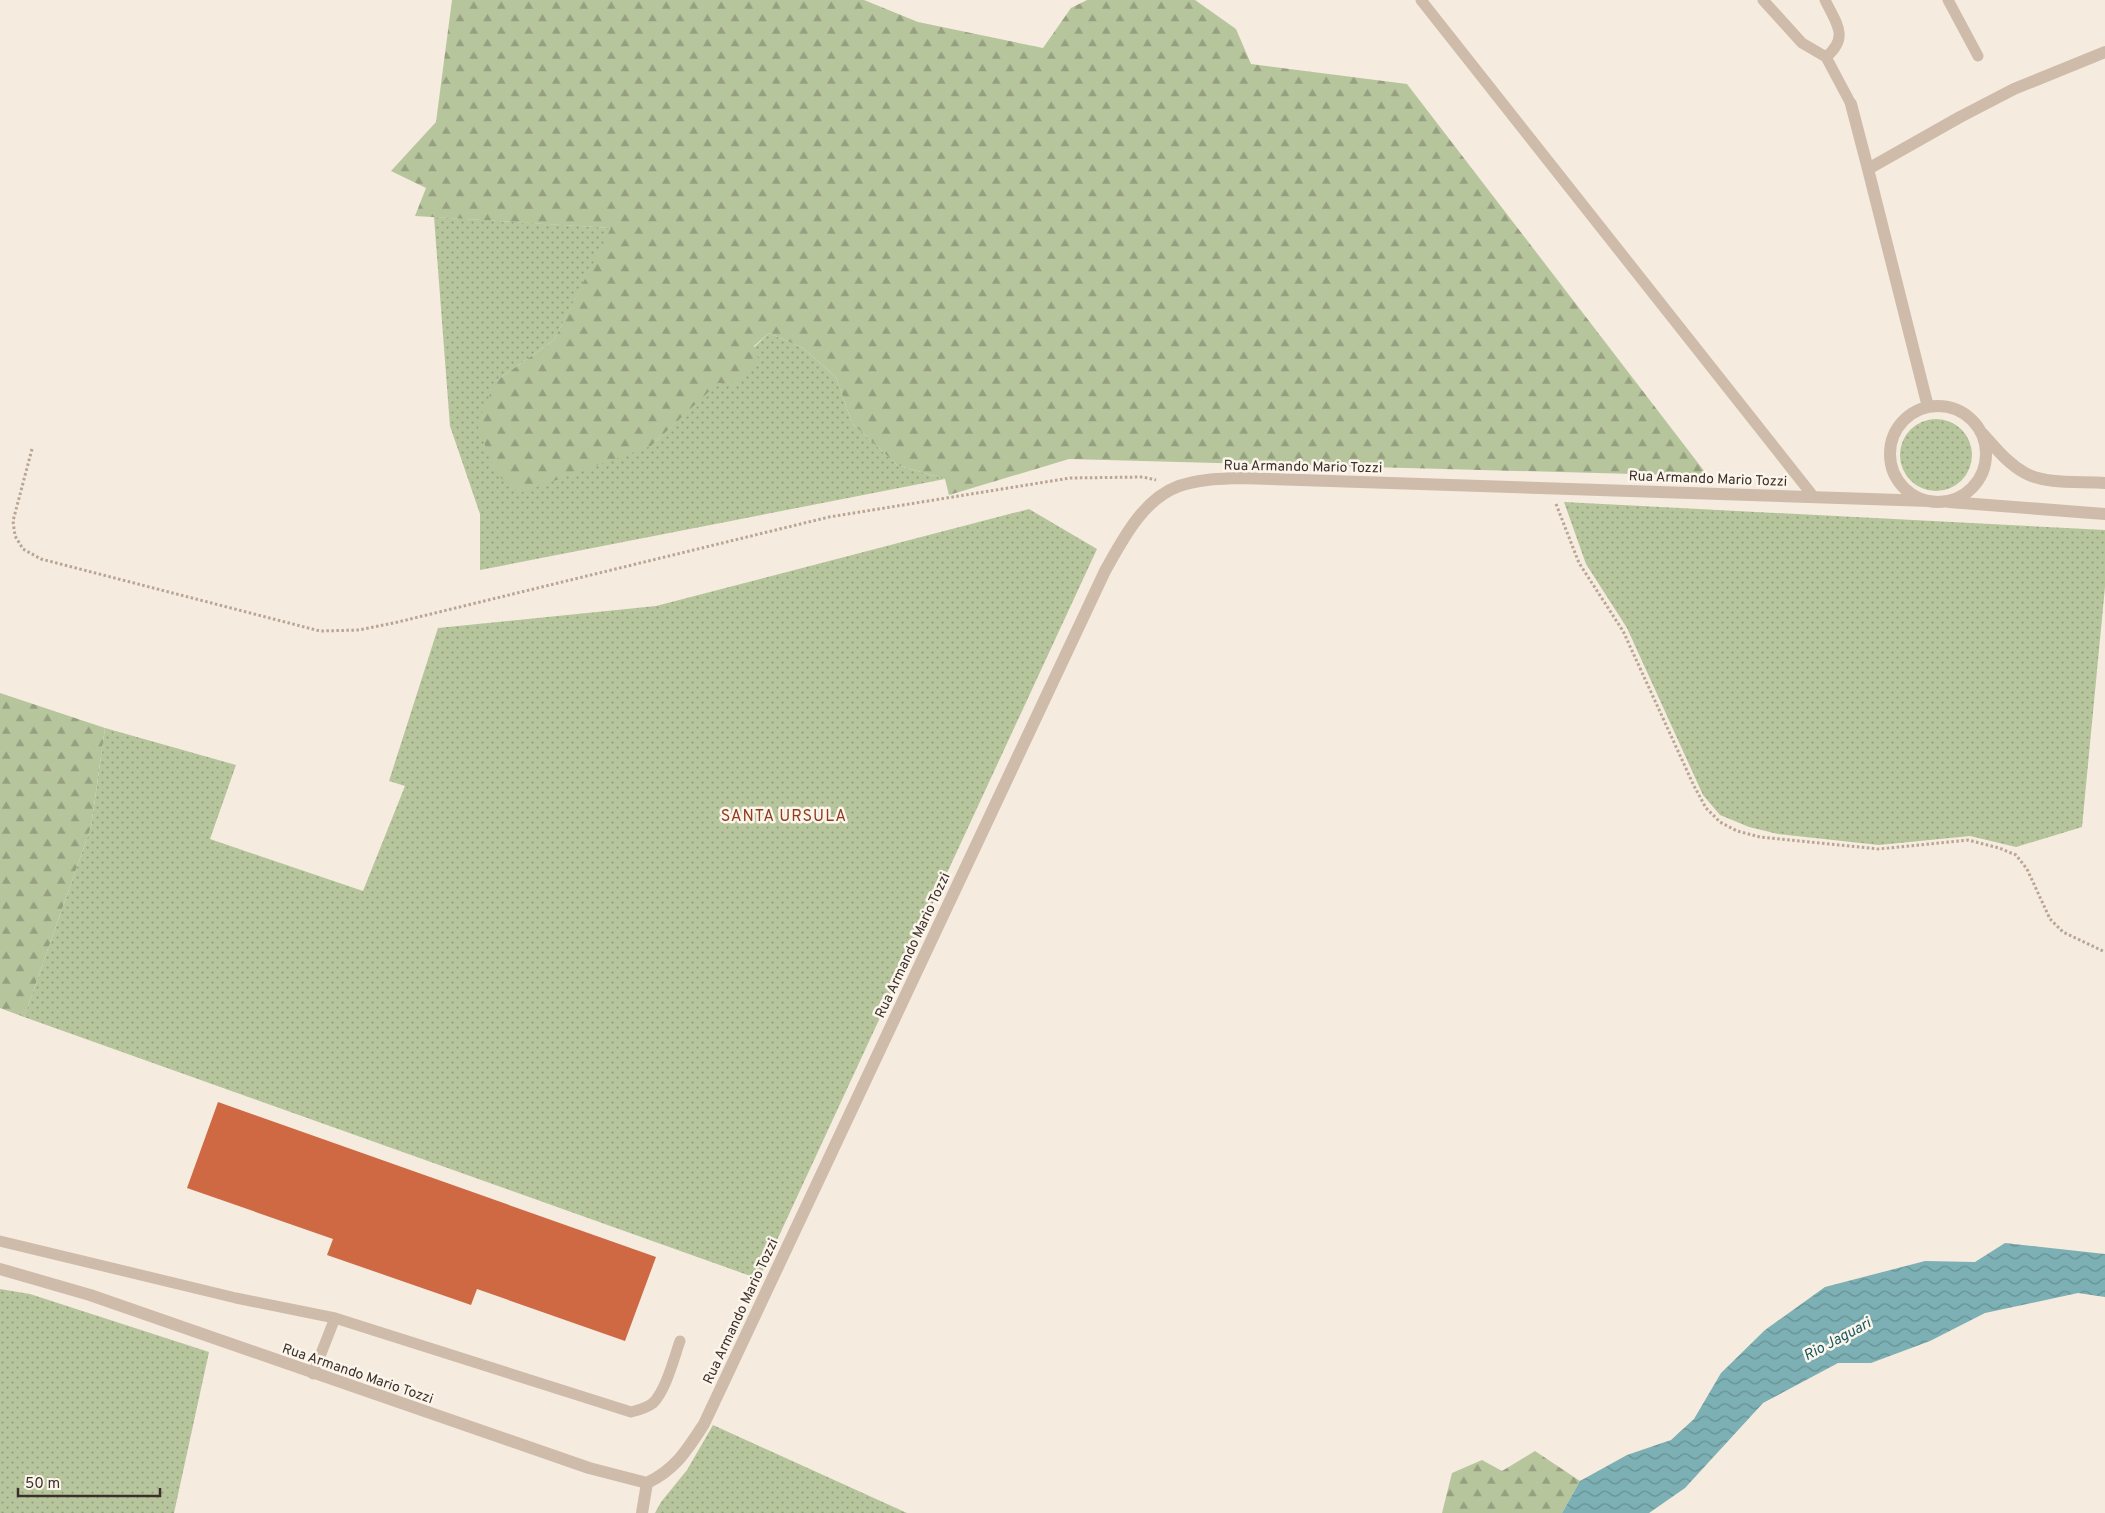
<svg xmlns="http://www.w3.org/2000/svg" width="2105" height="1513" viewBox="0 0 2105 1513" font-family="Overpass,sans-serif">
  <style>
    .green { fill: url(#green-dots) }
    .forest { fill: url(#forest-firs) }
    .water { fill: url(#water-waves) }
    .building { fill: #ce6944 }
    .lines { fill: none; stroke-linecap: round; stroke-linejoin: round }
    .path { stroke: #baa594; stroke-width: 3; stroke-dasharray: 2.5 2.5; stroke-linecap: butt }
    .service { stroke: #cebbaa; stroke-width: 11 }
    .minor { stroke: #cebbaa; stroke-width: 12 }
    .labels { text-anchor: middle; stroke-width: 5; stroke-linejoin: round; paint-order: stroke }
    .street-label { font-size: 14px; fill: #3b302a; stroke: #fcf5ec }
    .water-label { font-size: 15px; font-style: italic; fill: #1b5a60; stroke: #fcf5ec }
    .quarter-label { font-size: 16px; letter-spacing: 1px; fill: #913b1c; stroke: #fcf5ec }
  </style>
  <defs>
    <pattern id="green-dots" width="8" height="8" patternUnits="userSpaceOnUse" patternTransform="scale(1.25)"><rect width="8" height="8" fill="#b7c59d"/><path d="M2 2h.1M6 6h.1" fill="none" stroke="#96a080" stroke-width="1.8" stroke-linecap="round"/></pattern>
    <pattern id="forest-firs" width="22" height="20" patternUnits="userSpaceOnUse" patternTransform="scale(1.25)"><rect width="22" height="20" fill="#b7c59d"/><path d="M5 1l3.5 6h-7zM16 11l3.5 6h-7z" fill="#96a080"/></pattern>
    <pattern id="water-waves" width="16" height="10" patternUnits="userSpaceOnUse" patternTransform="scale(1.25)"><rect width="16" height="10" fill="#7cb0b4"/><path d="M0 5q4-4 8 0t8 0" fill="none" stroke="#679093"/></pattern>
  </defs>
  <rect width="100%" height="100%" fill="#f5ebdf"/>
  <path class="green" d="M434 217 612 228 554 340 496 381 651 446 769 333 803 348 836 377 852 423 897 465 945 479 480 570V514L450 426Z
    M1900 455a36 36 0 1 1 72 0a36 36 0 1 1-72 0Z
    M1564 502 2105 530V587L2082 827 2016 847 1970 836 1879 845 1778 834 1749 827 1720 815 1703 795 1627 628 1586 564Z
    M1029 509 1097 549 759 1279 24 1017 91 827 105 728 236 765 210 839 363 891 405 786 389 781 438 628 656 606Z
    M0 1289 30 1294 209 1352 174 1513H0Z
    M713 1425 907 1513H655L661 1502 687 1470Z"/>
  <path class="forest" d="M452 0H864L918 22 1043 48 1071 8 1087 0H1195L1236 29 1251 64 1407 84 1708 476 1069 459 949 495 945 479 897 465 852 423 836 377 803 348 769 333 754 346 759 362 739 384 718 383 651 446 520 493 496 474 477 424 496 381 554 340 611 228 415 216 426 188 391 171 436 122Z
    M0 693 105 728 91 827 24 1017 0 1008Z
    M1535 1451 1580 1481 1562 1513H1442L1452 1473 1482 1460 1502 1471Z"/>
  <path class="water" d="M2005 1243 2105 1254V1297L2078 1293 1985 1313 1930 1341 1871 1363H1838L1763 1403 1685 1488 1649 1513H1562L1580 1481 1627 1455 1671 1440 1694 1419 1721 1373 1765 1330 1825 1287 1925 1261 1975 1262Z"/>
  <path class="building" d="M218 1102 656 1257 625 1341 477 1289 471 1305 327 1255 333 1239 187 1188Z"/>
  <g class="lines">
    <path class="path" d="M32 449 13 521 15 536 23 549 41 559 320 631 359 630 398 622 829 517 1070 478 1143 477 1156 480
      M1556 504 1579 563 1623 631 1694 786 1706 808 1720 822 1737 831 1760 837 1878 849 1968 840 1999 848 2016 855 2027 869 2050 919 2063 932 2105 952"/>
    <path class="service" d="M1421 0 1813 496
      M1763 0 1802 43 1826 57 1851 104
      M1825 0C1836 23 1850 37 1826 57
      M1948 0 1978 56
      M0 1241 236 1298 335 1318
      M313 1374 335 1318 631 1412C639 1410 647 1408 653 1403 666 1390 674 1358 680 1341"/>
    <path class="minor" d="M1851 104 1868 169 1960 117 2014 89 2105 52
      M1868 169 1928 407
      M1890 454a48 48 0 1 1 96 0a48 48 0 1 1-96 0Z
      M1982 433C1995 447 2007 463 2025 473 2047 485 2080 481 2105 483
      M1949 502 2105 514
      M0 1269 90 1295 589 1468 647 1483C676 1469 687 1450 704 1424L1105 571C1123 539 1143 499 1179 486 1199 479 1220 479 1240 478L1930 501
      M642 1513 647 1483"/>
  </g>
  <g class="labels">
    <g class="street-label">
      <text transform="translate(1303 466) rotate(1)" y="5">Rua Armando Mario Tozzi</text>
      <text transform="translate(1708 478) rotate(2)" y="5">Rua Armando Mario Tozzi</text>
      <text transform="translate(912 945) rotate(-65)" y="5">Rua Armando Mario Tozzi</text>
      <text transform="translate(740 1311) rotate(-65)" y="5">Rua Armando Mario Tozzi</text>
      <text transform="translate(358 1373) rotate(19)" y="5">Rua Armando Mario Tozzi</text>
    </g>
    <g class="water-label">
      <text transform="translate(1837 1339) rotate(-28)" y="5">Rio Jaguari</text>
    </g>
    <g class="quarter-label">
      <text x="784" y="821">SANTA URSULA</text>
    </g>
  </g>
  <path d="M18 1488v8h142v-8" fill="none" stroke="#3b302a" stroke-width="2.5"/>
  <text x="25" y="1488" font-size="15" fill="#3b302a" stroke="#fcf5ec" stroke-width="4" paint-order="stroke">50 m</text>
</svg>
